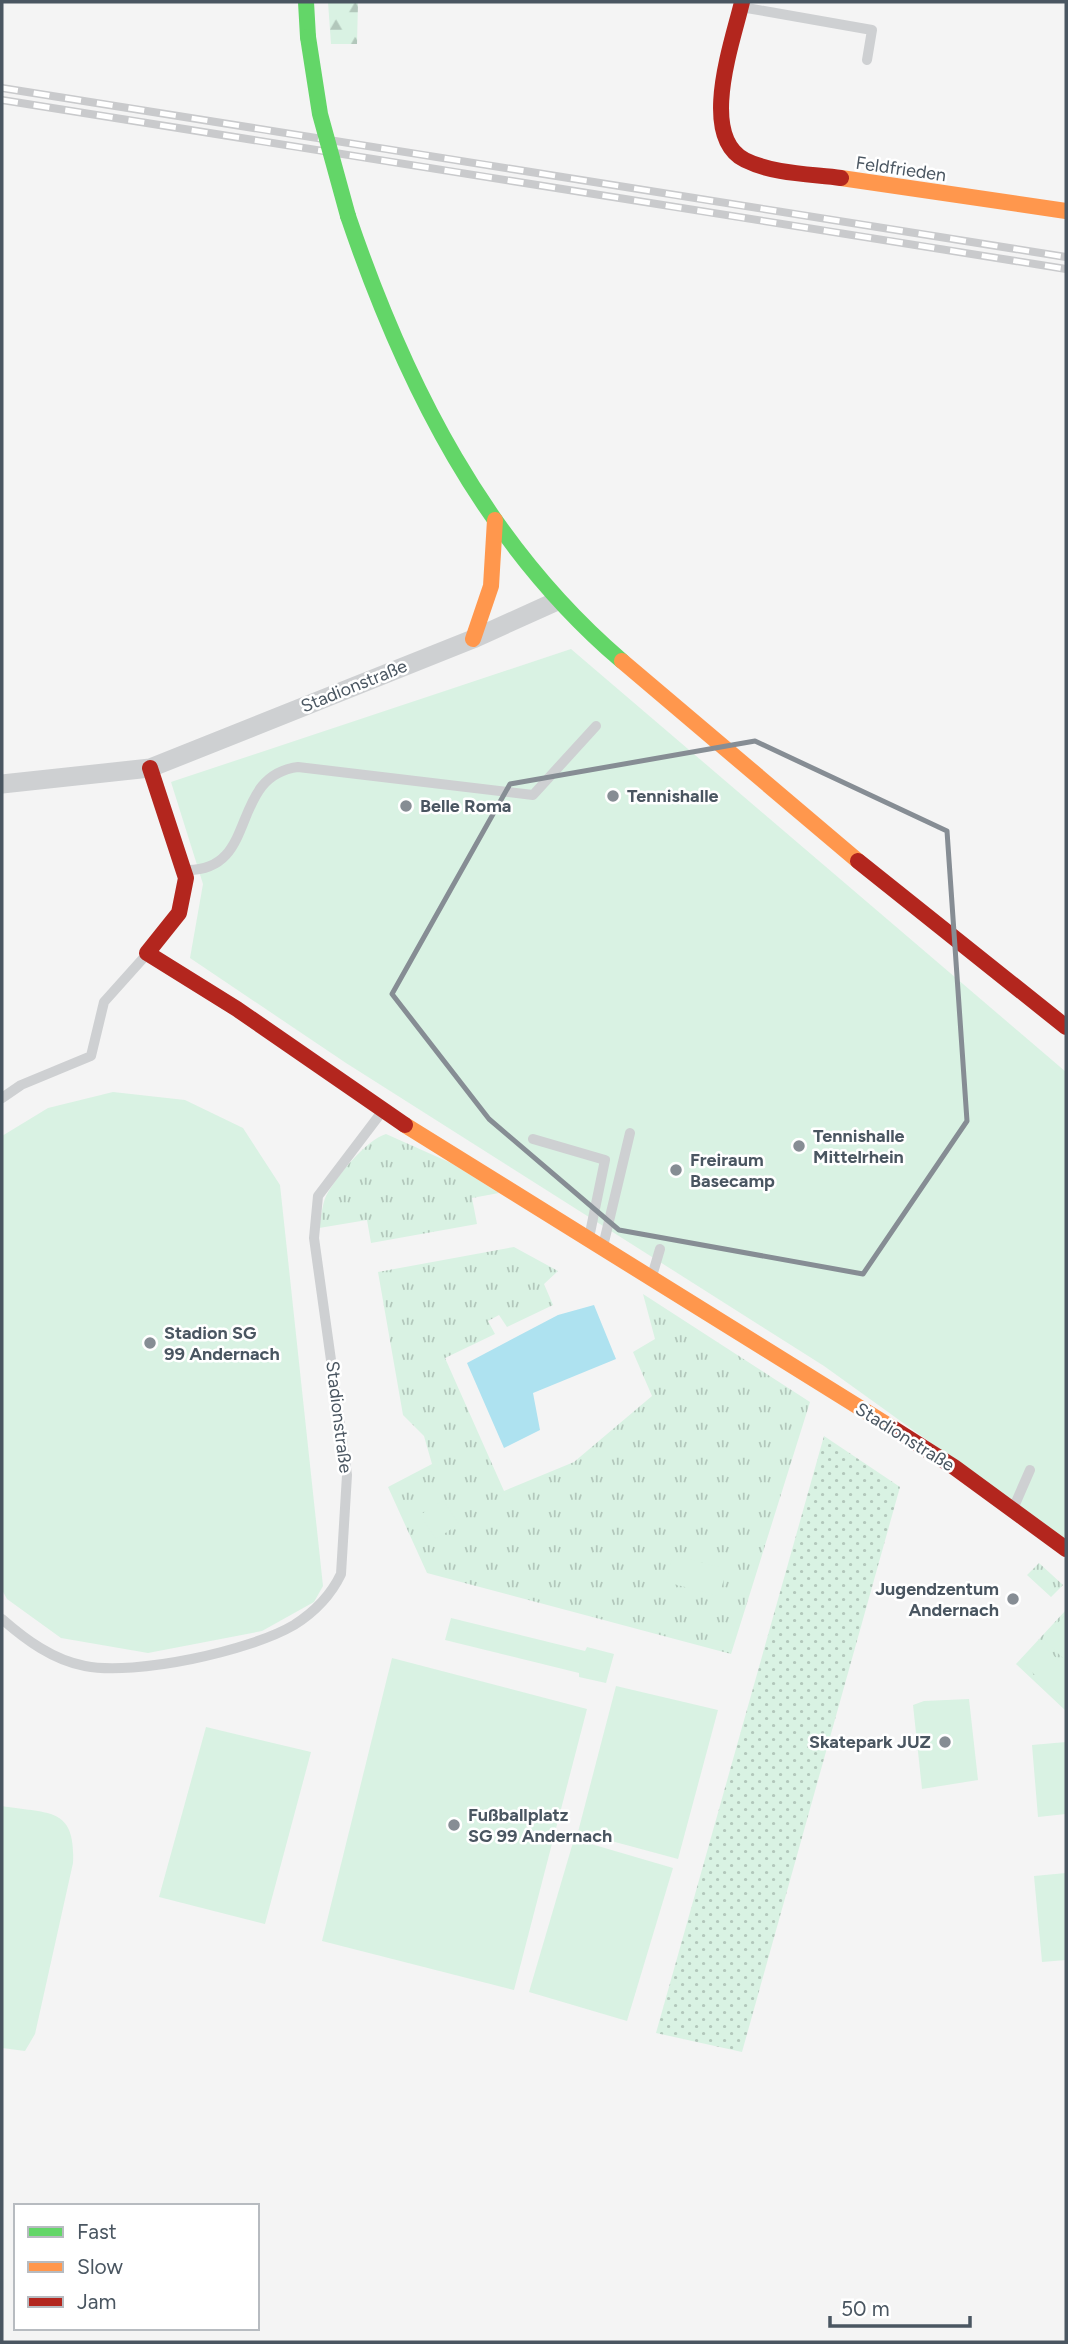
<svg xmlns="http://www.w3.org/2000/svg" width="1068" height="2344" viewBox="0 0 1068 2344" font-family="Figtree,sans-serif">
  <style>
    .grass { fill: url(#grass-tufts) }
    .forest { fill: url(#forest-firs) }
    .garden { fill: url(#garden-dots) }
    .pitch { fill: #d9f2e3 }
    .water { fill: #aee2f0 }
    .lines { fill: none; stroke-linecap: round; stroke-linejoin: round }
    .lane { stroke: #ced0d2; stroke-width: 10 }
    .street { stroke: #ced0d2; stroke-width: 19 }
    .fast { stroke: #63d668; stroke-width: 16 }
    .slow { stroke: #ff974d; stroke-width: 16 }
    .jam { stroke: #b3261e; stroke-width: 16 }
    .rail-casing { stroke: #c9cacc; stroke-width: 8 }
    .rail { stroke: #fff; stroke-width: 5; stroke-dasharray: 16; stroke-linecap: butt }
    .fast-bridge { stroke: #63d668; stroke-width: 16 }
    .marked { fill: none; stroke: #868d94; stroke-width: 5; stroke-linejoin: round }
    .poi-dot { fill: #868d94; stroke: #fff; stroke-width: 2.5 }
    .labels { text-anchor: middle; stroke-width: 5; stroke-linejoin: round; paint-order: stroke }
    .street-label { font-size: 18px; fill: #4a5661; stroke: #fff }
    .poi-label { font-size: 18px; font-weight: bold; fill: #4a5661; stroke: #fff; text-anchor: start }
  </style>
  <defs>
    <pattern id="grass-tufts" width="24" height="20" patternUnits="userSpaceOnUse" patternTransform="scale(1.75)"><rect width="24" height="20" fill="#d9f2e3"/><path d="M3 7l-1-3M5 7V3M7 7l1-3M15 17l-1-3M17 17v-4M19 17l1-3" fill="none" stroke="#b2c7bb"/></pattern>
    <pattern id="forest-firs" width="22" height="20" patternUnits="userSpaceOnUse" patternTransform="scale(1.75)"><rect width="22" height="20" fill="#d9f2e3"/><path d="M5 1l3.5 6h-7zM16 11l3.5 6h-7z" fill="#b2c7bb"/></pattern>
    <pattern id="garden-dots" width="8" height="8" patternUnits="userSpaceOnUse" patternTransform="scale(1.75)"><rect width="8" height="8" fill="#d9f2e3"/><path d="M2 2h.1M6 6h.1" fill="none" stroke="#b2c7bb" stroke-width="1.8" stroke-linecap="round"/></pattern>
  </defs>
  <rect width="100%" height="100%" fill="#f4f4f4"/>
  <path class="grass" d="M386 1134 451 1163 499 1193 472 1198 477 1224 371 1243 367 1220 319 1228C321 1218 322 1205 326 1196 336 1177 366 1140 386 1134Z
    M514 1247 558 1271 544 1284 553 1305 507 1327 499 1315 488 1321 495 1334 445 1358 504 1491 574 1462 652 1396 633 1352 655 1339 643 1294 810 1402 731 1654 427 1573 388 1487 432 1464 424 1436 403 1415 378 1272Z
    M1039 1563 1063 1585 1051 1597 1027 1575Z
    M1066 1610V1711L1016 1664Z"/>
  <path class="forest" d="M328 2H358L357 44H331Z"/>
  <path class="garden" d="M824 1436 900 1487 742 2052 656 2033Z"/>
  <path class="pitch" d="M571 649 1066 1072V1540L824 1366 346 1063 190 958 203 884 171 782Z
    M113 1092 185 1100 243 1128 280 1185 323 1586 314 1602 262 1631 148 1653 61 1638 7 1599 2 1590V1136L48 1108Z
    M443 1500 459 1524 436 1539 420 1515Z
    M673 1555 727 1569 719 1596 666 1582Z
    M1066 1614V1661L1043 1639Z
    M451 1618 585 1651 587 1647 614 1654 606 1683 579 1677V1673L445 1640Z
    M1039 1642 1066 1667V1704L1021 1662Z
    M392 1658 587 1709 514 1990 322 1941Z
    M616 1686 718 1710 678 1859 578 1832Z
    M969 1699 978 1780 922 1789 913 1705 924 1701Z
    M206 1727 311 1752 265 1924 159 1897Z
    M1066 1742V1814L1038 1817 1032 1745Z
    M2 1806C48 1814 76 1806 73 1863L35 2034 25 2051 2 2048Z
    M574 1839 673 1868 627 2021 529 1992Z
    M1066 1873V1960L1042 1962 1034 1876Z"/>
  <path class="water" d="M594 1305 616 1359 533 1393 540 1430 504 1448 467 1363 558 1315Z"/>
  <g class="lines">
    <path class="lane" d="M741 7 872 30 867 60
      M187 870C260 871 228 776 298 767L533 795 596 726
      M2 1098 21 1085 91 1056 104 1002 147 954
      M533 1139 605 1160 590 1233
      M604 1242 630 1133
      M652 1276 660 1249
      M1013 1509 1030 1470
      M2 1619C26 1640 53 1660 85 1666 135 1676 250 1651 294 1625 313 1613 331 1595 341 1574L347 1475 314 1238 318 1196 381 1113"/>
    <path class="street" d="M2 784 150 768 473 639 557 601"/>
    <path class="fast" d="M306 2 308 37
      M348 216C405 384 485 544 622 661"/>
    <path class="slow" d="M841 178 1066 211
      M473 639 491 586 495 520
      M622 661 858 861
      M405 1125 894 1429"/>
    <path class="jam" d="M742 2C733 41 698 136 745 160 773 174 811 174 841 178
      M150 768 186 878 179 913 147 953 237 1009 405 1125
      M858 861 1066 1027
      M894 1429 954 1467 1066 1549"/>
    <g class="rail-casing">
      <path id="rail" d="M2 88 1066 257
        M2 100 1066 269"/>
    </g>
    <use href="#rail" class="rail"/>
    <path class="fast-bridge" d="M308 37 320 114 348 216"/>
  </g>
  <path class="marked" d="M755 741 947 831 967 1121 863 1274 619 1230 489 1119 392 994 510 784Z"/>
  <g class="poi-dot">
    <circle cx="613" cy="796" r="7"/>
    <circle cx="406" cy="806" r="7"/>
    <circle cx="799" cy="1146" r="7"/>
    <circle cx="676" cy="1170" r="7"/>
    <circle cx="150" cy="1343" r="7"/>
    <circle cx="1013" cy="1599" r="7"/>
    <circle cx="945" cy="1742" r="7"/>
    <circle cx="454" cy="1825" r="7"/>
  </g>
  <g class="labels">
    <g class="street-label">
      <text transform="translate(901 169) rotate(8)" y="6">Feldfrieden</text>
      <text transform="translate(354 686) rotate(-22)" y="6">Stadionstraße</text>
      <text transform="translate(339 1417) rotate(83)" y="6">Stadionstraße</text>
      <text transform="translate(905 1437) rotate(32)" y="6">Stadionstraße</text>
    </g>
    <g class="poi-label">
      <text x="627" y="802">Tennishalle</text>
      <text x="420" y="812">Belle Roma</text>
      <text x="813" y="1142">Tennishalle<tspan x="813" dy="21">Mittelrhein</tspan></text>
      <text x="690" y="1166">Freiraum<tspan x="690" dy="21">Basecamp</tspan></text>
      <text x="164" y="1339">Stadion SG<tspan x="164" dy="21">99 Andernach</tspan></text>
      <text x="999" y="1595" text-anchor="end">Jugendzentum<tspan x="999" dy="21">Andernach</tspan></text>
      <text x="931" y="1748" text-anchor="end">Skatepark JUZ</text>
      <text x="468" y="1821">Fußballplatz<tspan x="468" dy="21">SG 99 Andernach</tspan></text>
    </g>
  </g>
  <rect width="1068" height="2344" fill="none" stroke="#4a5661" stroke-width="7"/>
  <rect x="14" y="2204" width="245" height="126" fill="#ffffff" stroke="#b7bbc0" stroke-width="2"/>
  <rect x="28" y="2227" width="35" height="10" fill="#63d668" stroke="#b7bbc0" stroke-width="2"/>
  <text x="77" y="2239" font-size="21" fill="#4a5661">Fast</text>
  <rect x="28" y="2262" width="35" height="10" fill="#ff974d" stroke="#b7bbc0" stroke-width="2"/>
  <text x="77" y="2274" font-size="21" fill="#4a5661">Slow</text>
  <rect x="28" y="2297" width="35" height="10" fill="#b3261e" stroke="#b7bbc0" stroke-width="2"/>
  <text x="77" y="2309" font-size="21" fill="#4a5661">Jam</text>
  <path d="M830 2316v10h140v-10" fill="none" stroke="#4a5661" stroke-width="3.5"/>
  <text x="841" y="2316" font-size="21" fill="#4a5661" stroke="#ffffff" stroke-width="5" paint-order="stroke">50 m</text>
</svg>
